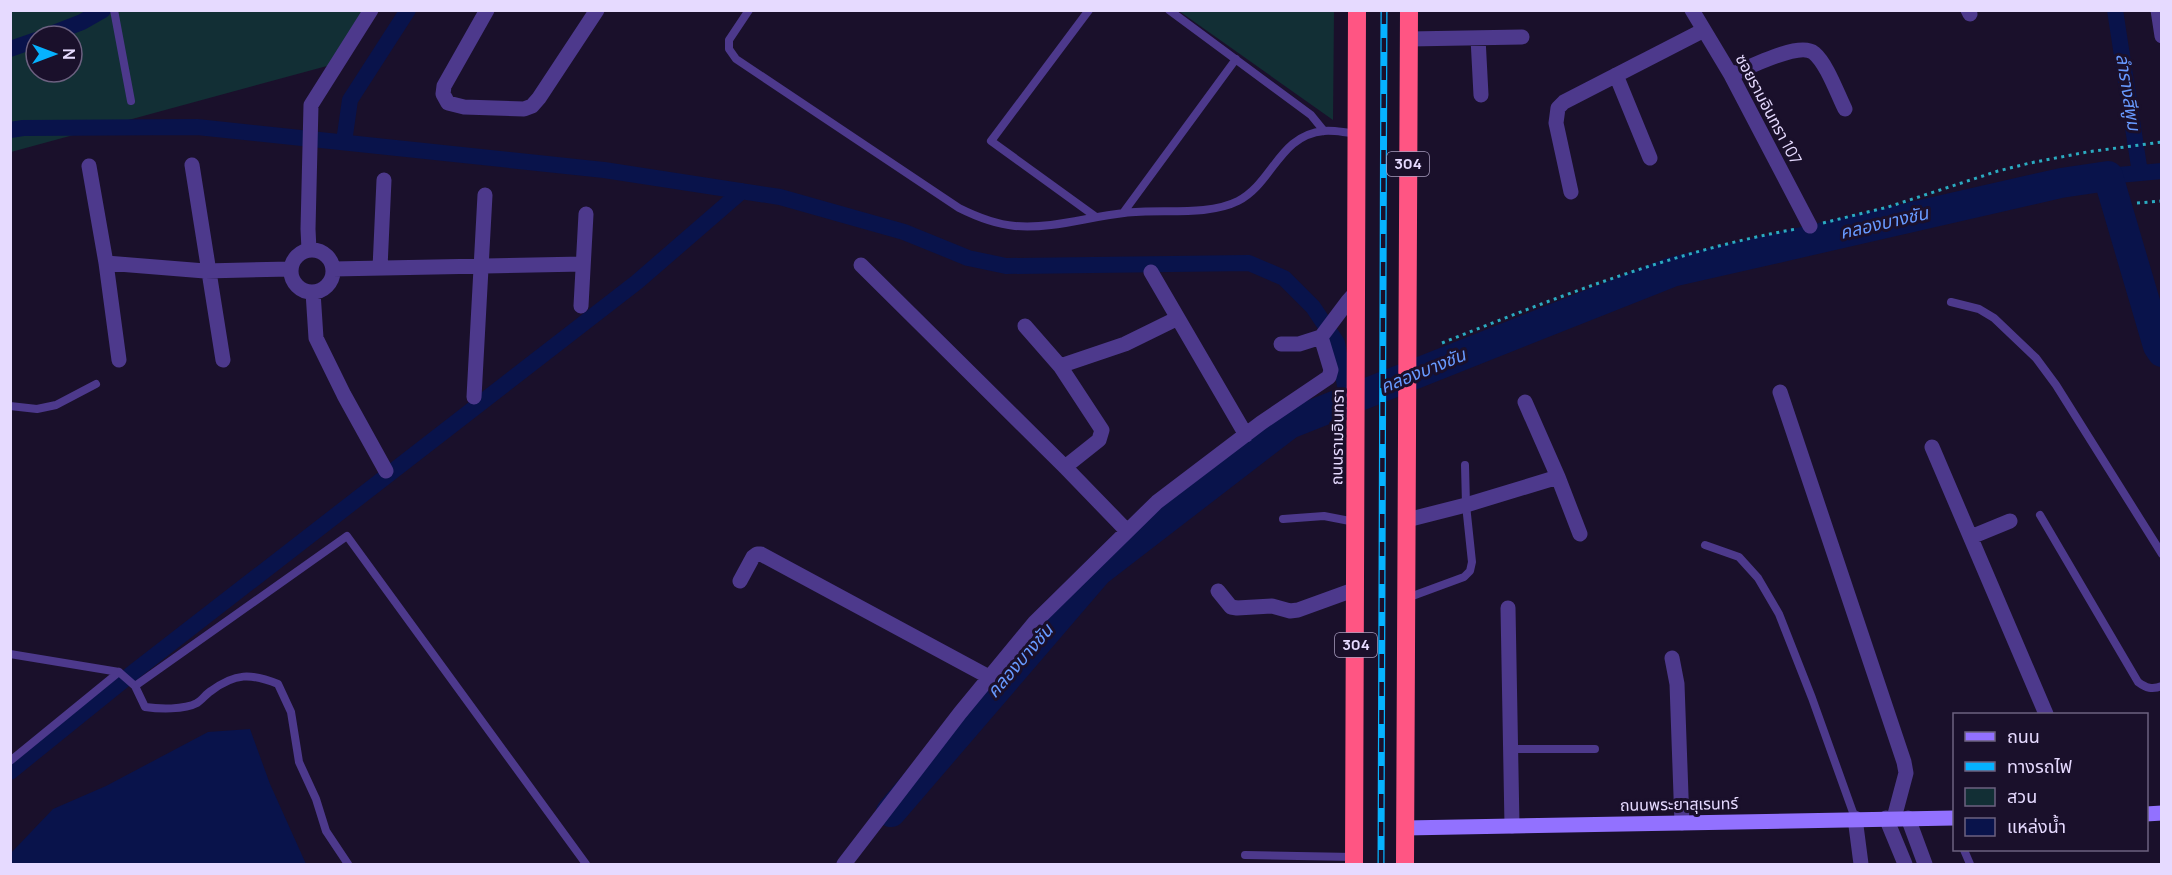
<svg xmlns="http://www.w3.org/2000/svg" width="2172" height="875" viewBox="0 0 2172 875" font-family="Manrope,'Noto Sans Thai',sans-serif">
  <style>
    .green { fill: #122f35; fill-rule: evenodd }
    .water { fill: #09134b }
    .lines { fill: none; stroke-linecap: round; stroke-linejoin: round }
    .canal { stroke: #09134b; stroke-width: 16 }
    .river { stroke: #09134b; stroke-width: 30 }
    .path { stroke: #2babc1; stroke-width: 3; stroke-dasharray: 3 4.5; stroke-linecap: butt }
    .lane { stroke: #4d398c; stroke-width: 8 }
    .street { stroke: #4d398c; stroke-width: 15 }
    .secondary { stroke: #9271ff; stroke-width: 15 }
    .highway { stroke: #ff5583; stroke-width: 18 }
    .rail-casing { stroke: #06b2ff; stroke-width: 7 }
    .rail { stroke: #1a102b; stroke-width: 4.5; stroke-dasharray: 14; stroke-linecap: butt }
    .labels { text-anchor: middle; stroke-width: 6; stroke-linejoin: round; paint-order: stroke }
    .shield { fill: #1a102b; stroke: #a99dbf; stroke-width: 1.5 }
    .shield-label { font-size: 15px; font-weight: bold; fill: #e6daff }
    .street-label { font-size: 16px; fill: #e6daff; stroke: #1a102b }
    .water-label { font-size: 18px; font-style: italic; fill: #689aff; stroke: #1a102b }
  </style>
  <rect width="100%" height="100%" fill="#1a102b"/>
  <path class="green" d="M11 11H369L338 63 11 152ZM36 36H72V72H36Z
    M1179 11H1334L1333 120Z"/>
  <path class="water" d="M250 729 270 784 306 864H11V853L53 809 106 786 208 732Z"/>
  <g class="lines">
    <path class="canal" d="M2115 10 2140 173
      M46 36 82 22 103 10
      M10 49 36 40
      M10 130 23 128 197 127 604 170 780 197 904 232 968 258 1006 266 1249 263 1284 278 1313 307 1337 343 1348 401
      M344 142 350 100 408 10
      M2108 176 2162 171
      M10 772 135 671 637 282 742 191"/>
    <path class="river" d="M891 812 1098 571 1289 424 1672 272 2061 183 2108 176 2158 346 2162 352"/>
    <path class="path" d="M2137 203 2162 201
      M1823 223 1888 207 1998 171 2030 163 2087 152 2162 142
      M1442 343C1557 297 1674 251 1796 229"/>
    <path class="lane" d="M114 10 131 101
      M749 10 729 40V49L736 59 959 208C977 217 994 224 1015 226 1053 229 1087 217 1124 213 1159 208 1206 217 1238 201 1273 183 1279 135 1324 131 1335 130 1346 133 1356 133
      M1089 10 991 141 1096 217
      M1169 10 1311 115 1324 131
      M1123 213 1236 59
      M1951 302 1979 309 1994 318 2036 358 2056 385 2162 554
      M10 406 37 409 56 405 96 384
      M2040 515 2138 682C2146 688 2152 690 2162 686
      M1283 519 1324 516 1355 522
      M1705 545 1739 557 1758 578 1779 614 1812 698 1855 818
      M1407 598 1464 577 1470 571 1472 562 1466 505 1465 465
      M10 654 119 672
      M135 686 145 707C159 709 184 710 197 703 202 700 206 694 211 691 235 673 251 673 278 684L291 712 299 762 316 799 326 831 348 864
      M1511 749H1595
      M10 761 119 672 135 686 347 536 586 864
      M1964 850 1970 864
      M1245 855 1354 857"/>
    <path class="street" d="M487 10 444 86 443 94 448 103 464 107 524 109 532 106 539 98 597 10
      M1692 10 1731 75 1810 226
      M1968 10 1970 14
      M2158 10 2162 36
      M1478 38 1481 95
      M1409 39 1522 37
      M1616 75 1650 158
      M1731 75C1748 68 1799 41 1814 53 1827 64 1837 93 1845 109
      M192 165 223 360
      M89 166 106 263 119 360
      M1571 192 1556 123 1558 108 1564 102 1704 30
      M309 250 308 229 311 105 371 10
      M291 271a21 21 0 1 1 42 0a21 21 0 1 1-42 0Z
      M106 263 205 271 291 269
      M861 265 1065 467 1127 531
      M380 268 384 180
      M333 269 583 264
      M1151 272 1246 435
      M313 292 316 338 344 395 386 471
      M581 306 586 214
      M1025 326 1060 366 1125 344 1176 319
      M1281 344H1299L1321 337
      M1060 366 1102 430 1099 440 1065 467
      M1780 392 1904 762 1906 773 1894 818
      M474 397 485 195
      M1525 402 1558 477 1580 534
      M1932 447 2046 714
      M1407 520 1466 505 1558 477
      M1971 537 2010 521
      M740 581 753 557 757 554H761L989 677
      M1218 591 1231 607 1237 608 1272 606 1290 611 1298 610 1356 589
      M1508 608 1512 826
      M1672 658 1677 684 1682 823
      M1855 818 1861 864
      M1886 818 1905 864
      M1908 818 1925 864
      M844 864 960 713 1035 622 1157 502 1261 423 1329 377 1331 370 1321 337 1348 301 1357 291"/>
    <path class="secondary" d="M2146 814 2162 813
      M1405 828 1954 818"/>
    <path class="highway" d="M1354 864 1357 10
      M1405 864 1409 10"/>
    <g class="rail-casing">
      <path id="rail" d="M1381 864 1384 10"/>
    </g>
    <use href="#rail" class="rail"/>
  </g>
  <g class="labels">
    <g class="shield">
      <rect x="1387" y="152" width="42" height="24" rx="4.5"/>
      <rect x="1335" y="633" width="42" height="24" rx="4.5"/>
    </g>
    <g class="shield-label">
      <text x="1408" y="169">304</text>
      <text x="1356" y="650">304</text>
    </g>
    <g class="street-label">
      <text transform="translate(1769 109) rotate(62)" y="6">ซอยรามอินทรา 107</text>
      <text transform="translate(1337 437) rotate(-89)" y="6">ถนนรามอินทรา</text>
      <text transform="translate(1679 804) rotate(-1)" y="6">ถนนพระยาสุเรนทร์</text>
    </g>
    <g class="water-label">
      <text transform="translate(2128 92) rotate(81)" y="6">ลำรางสีพูม</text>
      <text transform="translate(1884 223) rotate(-13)" y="6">คลองบางชัน</text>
      <text transform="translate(1423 371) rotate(-22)" y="6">คลองบางชัน</text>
      <text transform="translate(1020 661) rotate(-49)" y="6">คลองบางชัน</text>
    </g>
  </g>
  <rect width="2172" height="875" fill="none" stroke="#e6daff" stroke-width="24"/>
  <rect x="1953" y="713" width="195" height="138" fill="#1a102b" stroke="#6c6180" stroke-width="1.5"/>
  <rect x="1965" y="732" width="30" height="9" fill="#9271ff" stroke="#6c6180" stroke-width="1.5"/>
  <text x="2007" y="743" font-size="18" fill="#e6daff">ถนน</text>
  <rect x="1965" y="762" width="30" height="9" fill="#06b2ff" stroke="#6c6180" stroke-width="1.5"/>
  <text x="2007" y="773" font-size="18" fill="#e6daff">ทางรถไฟ</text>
  <rect x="1965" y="788" width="30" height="18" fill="#122f35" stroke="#6c6180" stroke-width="1.5"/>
  <text x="2007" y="803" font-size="18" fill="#e6daff">สวน</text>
  <rect x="1965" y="818" width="30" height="18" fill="#09134b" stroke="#6c6180" stroke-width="1.5"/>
  <text x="2007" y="833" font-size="18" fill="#e6daff">แหล่งน้ำ</text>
  <g transform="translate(54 54) rotate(90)"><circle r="28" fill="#1a102b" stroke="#6c6180" stroke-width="1.5"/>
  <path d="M0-4.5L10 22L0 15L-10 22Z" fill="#06b2ff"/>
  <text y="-9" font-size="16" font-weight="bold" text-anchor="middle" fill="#e6daff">N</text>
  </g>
</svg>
